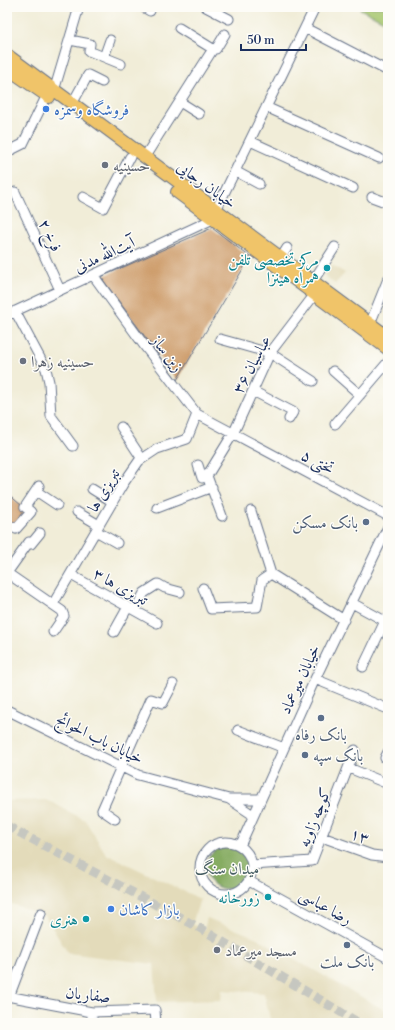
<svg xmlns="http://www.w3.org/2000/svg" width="395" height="1030" viewBox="0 0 395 1030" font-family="'Libre Bodoni',Amiri,serif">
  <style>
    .built { fill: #e3dbba }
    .green { fill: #a8c76f; stroke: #627b66 }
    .forest { fill: #86ac62; stroke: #506e60 }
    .building { fill: #ce9d6c }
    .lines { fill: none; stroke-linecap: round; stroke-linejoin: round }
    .minor-tunnel { stroke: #c6c7c0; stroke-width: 9; stroke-dasharray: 9 4.5; stroke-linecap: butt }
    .minor-casing { stroke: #667289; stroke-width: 11 }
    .major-casing { stroke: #667289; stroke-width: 14 }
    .minor { stroke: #fff; stroke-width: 9 }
    .major { stroke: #f0c469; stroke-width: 12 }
    .shop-dot { fill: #3f7fe0; stroke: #fdfcf7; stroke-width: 1.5 }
    .worship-dot { fill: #6b7280; stroke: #fdfcf7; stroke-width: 1.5 }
    .culture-dot { fill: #0f9aa8; stroke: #fdfcf7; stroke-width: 1.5 }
    .service-dot { fill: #5c6f8a; stroke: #fdfcf7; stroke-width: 1.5 }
    .labels { text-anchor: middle; stroke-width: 3; stroke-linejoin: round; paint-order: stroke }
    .shop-label { font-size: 16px; fill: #366cbe; stroke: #fdfcf7; text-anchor: start }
    .worship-label { font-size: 16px; fill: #5b616d; stroke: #fdfcf7; text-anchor: start }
    .street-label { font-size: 16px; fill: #1b2f5e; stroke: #fdfcf7 }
    .culture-label { font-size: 16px; fill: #0d838f; stroke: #fdfcf7; text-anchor: end }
    .service-label { font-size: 16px; fill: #4e5e75; stroke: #fdfcf7 }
    .park-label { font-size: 16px; fill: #455d63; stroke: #fdfcf7 }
  </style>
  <rect width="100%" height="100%" fill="#fdfcf7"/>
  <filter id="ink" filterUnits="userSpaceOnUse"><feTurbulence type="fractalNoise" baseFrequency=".025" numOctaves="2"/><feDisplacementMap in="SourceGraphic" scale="8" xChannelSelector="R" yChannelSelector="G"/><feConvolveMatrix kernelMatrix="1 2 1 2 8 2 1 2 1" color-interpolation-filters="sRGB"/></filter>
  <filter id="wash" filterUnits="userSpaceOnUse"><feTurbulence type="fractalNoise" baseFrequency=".012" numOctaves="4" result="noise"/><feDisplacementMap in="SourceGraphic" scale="16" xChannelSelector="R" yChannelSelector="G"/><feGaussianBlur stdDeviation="0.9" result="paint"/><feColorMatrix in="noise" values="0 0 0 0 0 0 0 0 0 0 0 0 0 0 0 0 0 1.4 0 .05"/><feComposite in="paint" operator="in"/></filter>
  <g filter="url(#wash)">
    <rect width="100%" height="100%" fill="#f1edd8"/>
    <path class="built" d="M332 265 345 273 335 284 324 275Z
      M47 800 85 820 106 854 200 899 192 924 204 930 207 918 257 938 388 1012V1023H271L264 993 222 990 221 1000 157 1002 154 964 68 953 45 916 7 902V801Z"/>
    <path class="green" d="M361 7H388V23L360 9Z"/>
    <path class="forest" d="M206 868a21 21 0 1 1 42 0a21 21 0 1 1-42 0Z"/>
    <g id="blocks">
      <path class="building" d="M212 228 250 257 177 380 101 277Z
        M7 493 29 512 16 528 7 522Z"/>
    </g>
  </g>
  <g filter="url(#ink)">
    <use href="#blocks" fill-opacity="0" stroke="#667289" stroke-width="1"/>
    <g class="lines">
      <path class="minor-tunnel" d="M7 826 198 927 359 1023"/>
      <g class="minor-casing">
        <path id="minor" d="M143 7 150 11
          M206 7 229 19
          M179 28 213 49
          M305 28 388 71
          M70 40 90 44 89 51 121 64
          M104 57 110 40
          M54 91 79 7
          M180 102 199 114
          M72 104 88 75 102 82
          M266 107 379 158
          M250 141 353 188
          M7 152 23 144 47 95
          M144 158 213 49H216L225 34
          M235 171 259 184
          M15 192 60 290
          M83 197 103 208 130 157
          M372 197 388 203
          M216 210 315 7
          M281 258 287 248
          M93 275 146 348 197 414 388 516
          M313 281 335 247
          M15 311 46 369 49 382 51 416 73 446
          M7 315 213 219
          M370 324 388 279
          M220 339 270 353 313 381
          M333 371 360 395
          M253 391 293 412 289 419
          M335 424 388 362
          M121 427 142 459
          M198 465 202 478 207 476
          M92 489 113 502
          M36 491 57 505
          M157 508 212 487
          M251 511 271 574 344 620
          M77 512 99 525
          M222 516 207 476 234 432 270 353 315 294
          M7 524 16 529 31 512 25 507 39 486
          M96 531 117 543
          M7 573 62 611 64 616 53 632
          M7 573 29 542 31 544 40 533
          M71 575 157 623
          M203 588 211 609 257 607 262 580 271 574
          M352 603 385 621 363 667
          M53 604 123 484 139 461 157 449 187 439 197 414
          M135 610 144 593 158 584 165 588 180 592
          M114 632 128 607
          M315 679 388 709
          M7 710 138 775 229 799H261
          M238 730 284 748
          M385 758 388 752
          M349 768 388 784
          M229 799 253 815
          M115 819 102 810 151 699 163 703 173 684
          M322 837 372 855 388 857
          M200 868a26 26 0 1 1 52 0a26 26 0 1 1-52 0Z
          M240 846 315 679 388 527
          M252 865 312 861 355 750
          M249 881 388 958
          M7 996 92 1012 155 1010 156 1023
          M9 997 41 913
          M92 1012V1023"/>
      </g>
      <g class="major-casing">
        <path id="major" d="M7 55 388 337
          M7 68 49 97
          M177 192 388 349"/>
      </g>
      <use href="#minor" class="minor"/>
      <use href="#major" class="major"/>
    </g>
  </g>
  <g class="shop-dot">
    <circle cx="46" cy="109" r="4"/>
    <circle cx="111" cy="909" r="4"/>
  </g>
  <g class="worship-dot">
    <circle cx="105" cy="165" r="4"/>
    <circle cx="23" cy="361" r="4"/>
    <circle cx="217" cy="950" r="4"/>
  </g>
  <g class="culture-dot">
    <circle cx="327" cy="268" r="4"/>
    <circle cx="268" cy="897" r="4"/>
    <circle cx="86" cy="919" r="4"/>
  </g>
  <g class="service-dot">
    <circle cx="366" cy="522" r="4"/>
    <circle cx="321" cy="718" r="4"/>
    <circle cx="305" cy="755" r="4"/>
    <circle cx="347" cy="945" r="4"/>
  </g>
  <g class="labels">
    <g class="shop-label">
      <text x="54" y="115">فروشگاه وسمزه</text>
      <text x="119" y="915">بازار کاشان</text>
    </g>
    <g class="worship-label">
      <text x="113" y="171">حسینیه</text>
      <text x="31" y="367">حسینیه زهرا</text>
      <text x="225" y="956">مسجد میرعماد</text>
    </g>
    <g class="street-label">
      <text transform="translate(207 184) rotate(36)" y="6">خیابان رجایی</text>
      <text transform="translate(51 235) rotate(65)" y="6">فرخ ۲</text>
      <text transform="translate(104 254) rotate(-25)" y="6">آیت‌الله مدنی</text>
      <text transform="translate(168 353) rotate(53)" y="6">زین ساز</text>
      <text transform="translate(251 364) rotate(-62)" y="6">عباسیان ۳۶</text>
      <text transform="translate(318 461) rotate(28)" y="6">تختی ۵</text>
      <text transform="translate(103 490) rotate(-59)" y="6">تبریزی ها</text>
      <text transform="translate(121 586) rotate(29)" y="6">تبریزی ها ۳</text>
      <text transform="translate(299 679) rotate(-65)" y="6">خیابان میرعماد</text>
      <text transform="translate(100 738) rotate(26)" y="6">خیابان باب الحوائج</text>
      <text transform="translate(314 817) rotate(-68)" y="6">کوچه زاویه</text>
      <text transform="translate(360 835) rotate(20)" y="6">۱۳</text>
      <text transform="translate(326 906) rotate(29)" y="6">رضا عباسی</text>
      <text transform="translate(88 994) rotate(6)" y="6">صفاریان</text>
    </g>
    <g class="culture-label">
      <text x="319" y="265">مرکز تخصصی تلفن<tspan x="319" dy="18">همراه هینزا</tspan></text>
      <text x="260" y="903">زورخانه</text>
      <text x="78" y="925">هنری</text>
    </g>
    <g class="service-label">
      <text x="358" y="528" text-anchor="end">بانک مسکن</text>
      <text x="321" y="740">بانک رفاه</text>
      <text x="313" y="761" text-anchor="start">بانک سپه</text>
      <text x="347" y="967">بانک ملت</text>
    </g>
    <g class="park-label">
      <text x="227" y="874">میدان سنگ</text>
    </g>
  </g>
  <rect width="395" height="1030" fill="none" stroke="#fdfcf7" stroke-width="24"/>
  <path d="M241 44v6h65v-6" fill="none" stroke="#1b2f5e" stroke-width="2"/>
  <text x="247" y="44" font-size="12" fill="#1b2f5e" stroke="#fdfcf7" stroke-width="3" paint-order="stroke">50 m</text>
</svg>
